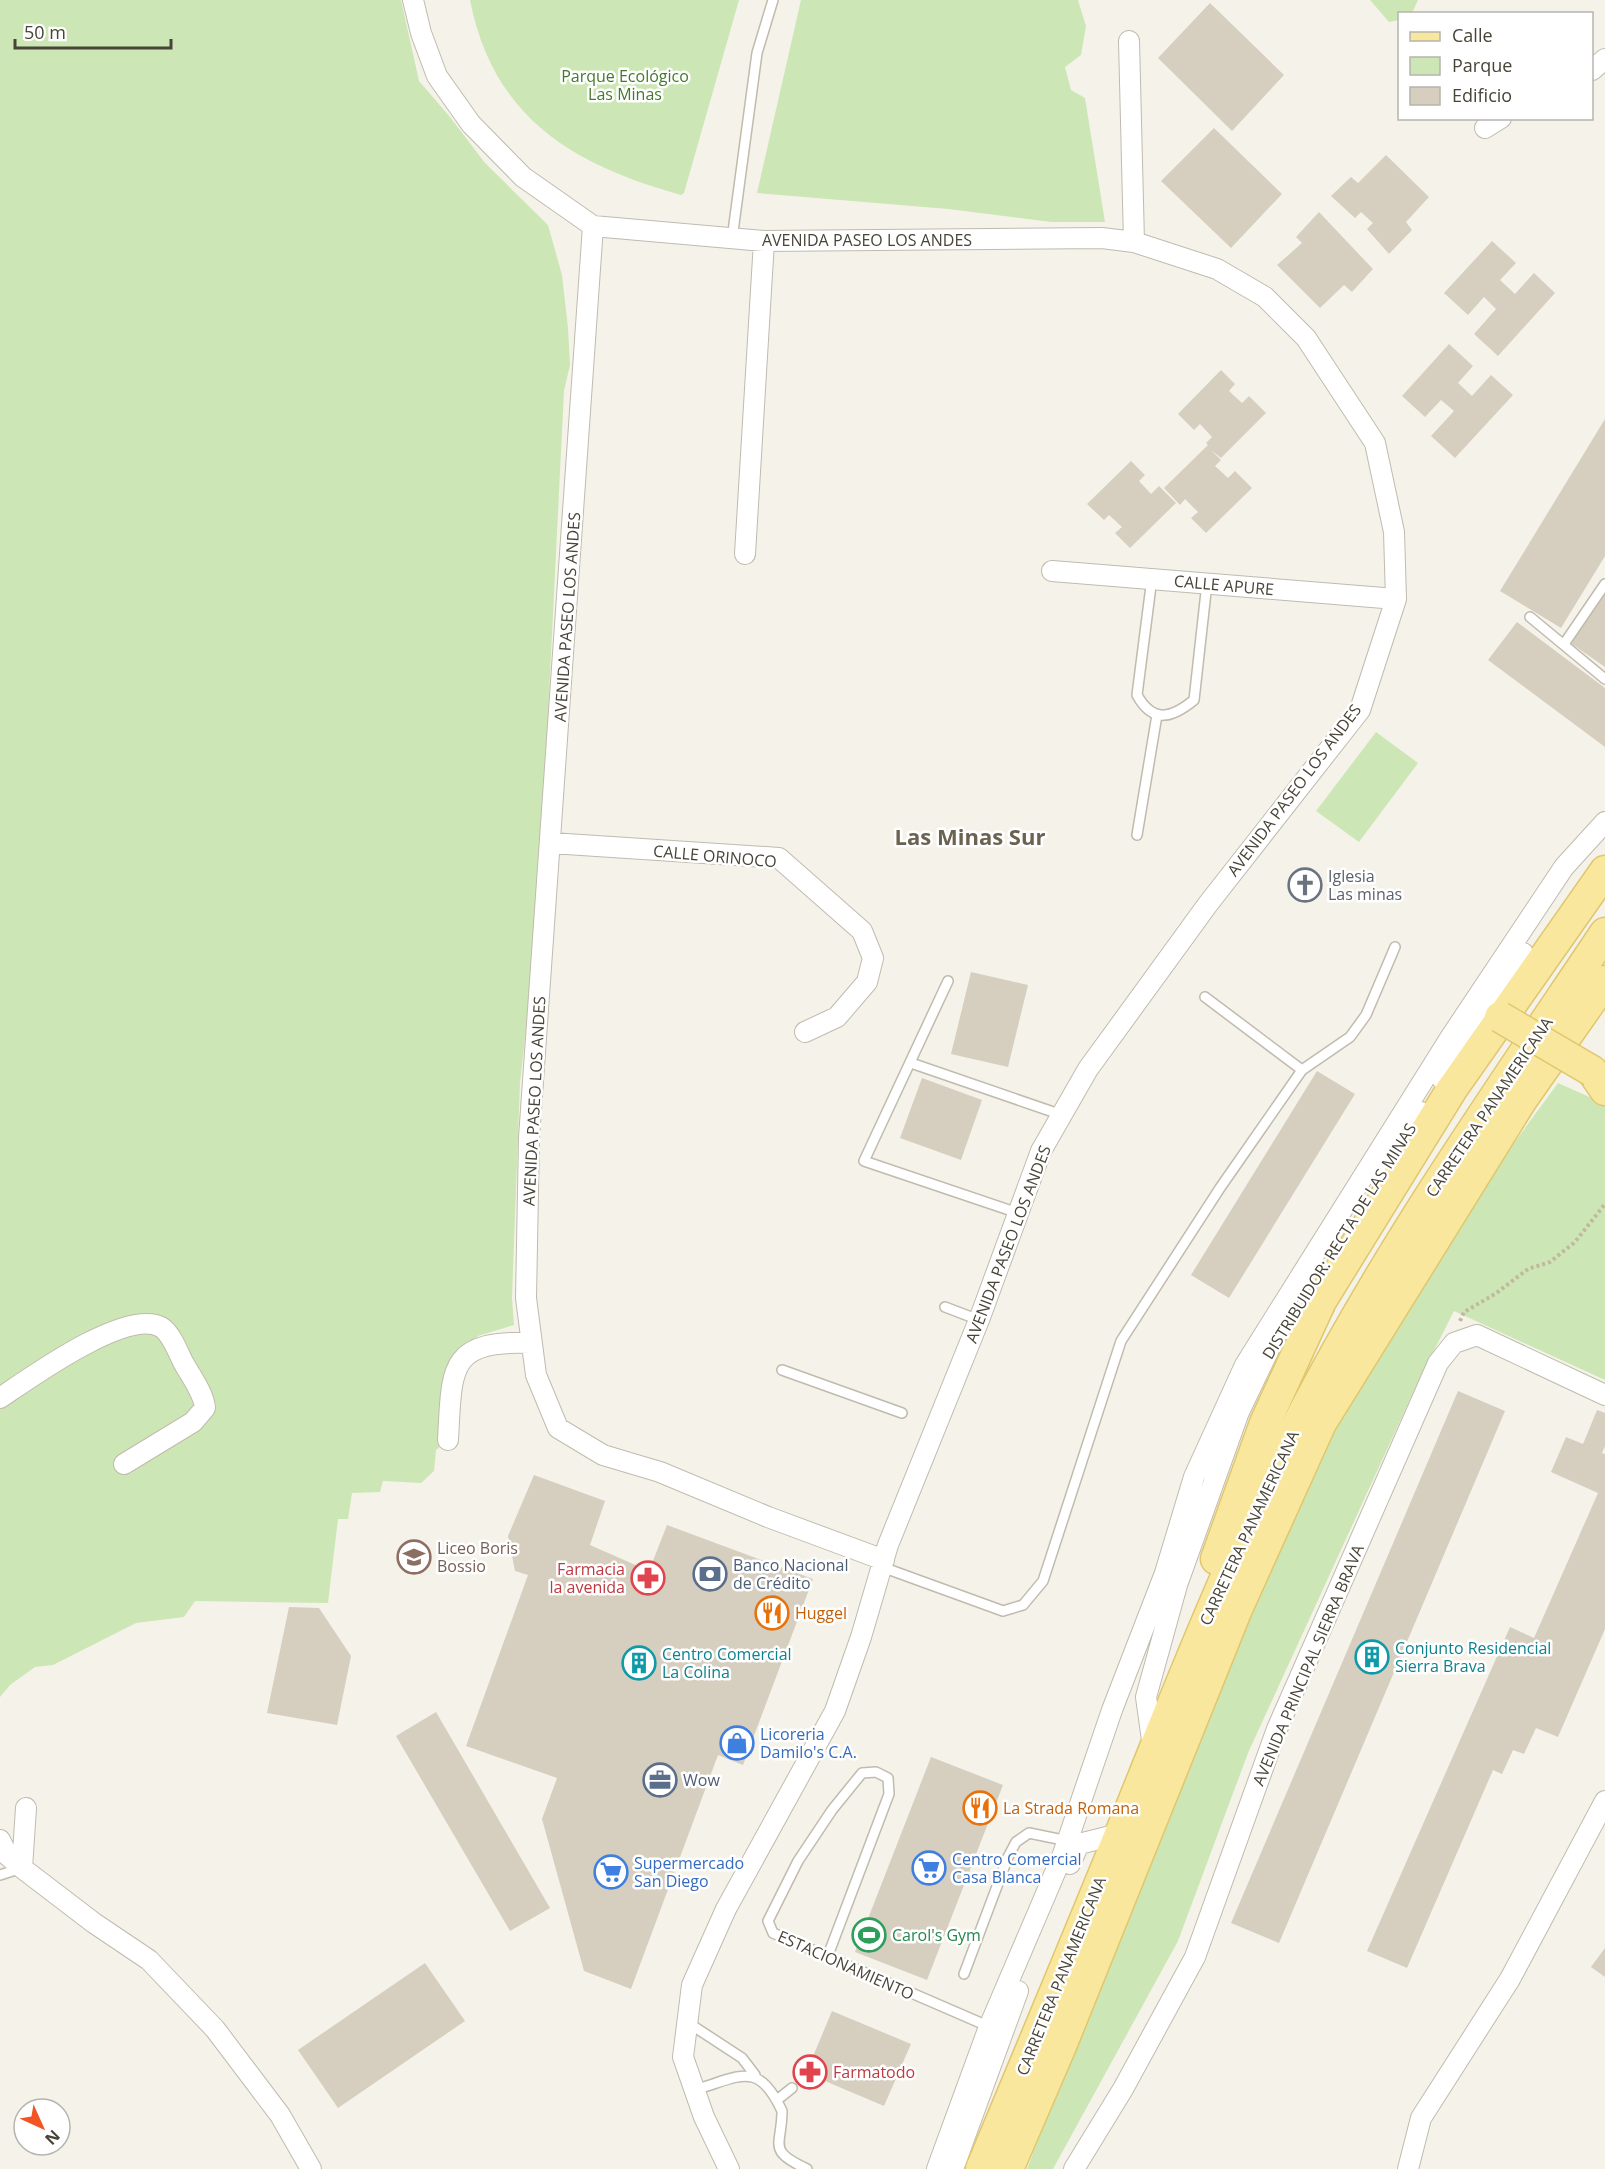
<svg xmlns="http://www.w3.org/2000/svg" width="1605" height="2169" viewBox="0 0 1605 2169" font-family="'Open Sans',sans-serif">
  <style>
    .green { fill: #cce7b5 }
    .building { fill: #d6cfc0 }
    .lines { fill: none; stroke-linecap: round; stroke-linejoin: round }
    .lane-casing { stroke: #c0bbad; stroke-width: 12 }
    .street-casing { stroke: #c0bbad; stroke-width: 22 }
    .primary-casing { stroke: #e0c76d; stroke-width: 33 }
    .path { stroke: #c1b89f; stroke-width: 4; stroke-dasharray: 3 3; stroke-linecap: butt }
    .lane { stroke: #fff; stroke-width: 9 }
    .street { stroke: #fff; stroke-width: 20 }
    .primary { stroke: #fae79e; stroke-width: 30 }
    .primary-bridge-casing { stroke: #e0c76d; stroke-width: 33; stroke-linecap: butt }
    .primary-bridge { stroke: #fae79e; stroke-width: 30 }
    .labels { text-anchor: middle; stroke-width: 5; stroke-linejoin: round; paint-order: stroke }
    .park-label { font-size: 16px; fill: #44792d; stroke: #fff }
    .street-label { font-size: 16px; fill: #484438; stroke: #fff }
    .worship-label { font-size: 16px; fill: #5b616d; stroke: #fff; text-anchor: start }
    .education-label { font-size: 16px; fill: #785e54; stroke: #fff; text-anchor: start }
    .service-label { font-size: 16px; fill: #4e5e75; stroke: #fff; text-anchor: start }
    .health-label { font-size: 16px; fill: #be3a42; stroke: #fff; text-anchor: end }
    .food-label { font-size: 16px; fill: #c56008; stroke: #fff; text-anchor: start }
    .culture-label { font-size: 16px; fill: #0d838f; stroke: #fff; text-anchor: start }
    .shop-label { font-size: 16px; fill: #366cbe; stroke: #fff; text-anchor: start }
    .leisure-label { font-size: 16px; fill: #27864d; stroke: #fff; text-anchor: start }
    .district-label { font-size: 22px; font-weight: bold; fill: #6b6250; stroke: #fff }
  </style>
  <rect width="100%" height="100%" fill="#f5f2ea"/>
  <path class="green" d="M0 0H401L419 81 450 117 485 163 548 225 562 275 568 328 570 365 564 391 543 817 531 984 520 1083 512 1298 514 1325 478 1336 455 1370 448 1440 436 1450 434 1471 421 1483 383 1481 380 1492 352 1493 348 1519H338L328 1603 195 1601 184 1617 136 1623 53 1665 35 1667 10 1685 0 1697Z
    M470 0H739L684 193 681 195C573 165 493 118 470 0Z
    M801 0H1078L1086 26 1081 55 1065 67 1071 90 1085 98 1105 222H1051L948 209 757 193Z
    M1370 0H1418L1412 13 1400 14 1399 20 1389 22Z
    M1376 732 1418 763 1359 842 1316 811Z
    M1558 1083 1603 1103 1605 1107V1380L1454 1311 1416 1386 1248 1753 1178 1941 1053 2169H1027L1152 1842 1273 1553 1347 1398 1492 1173Z"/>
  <path class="building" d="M1210 3 1284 75 1232 131 1158 58Z
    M1214 128 1282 194 1231 248 1161 181Z
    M1386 155 1429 197 1406 222 1412 230 1389 254 1367 229 1373 223 1361 212 1355 218 1331 196 1351 177 1358 183Z
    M1319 212 1373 269 1352 292 1344 285 1320 308 1277 265 1302 243 1296 237Z
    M1492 241 1516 263 1500 280 1515 294 1534 273 1555 293 1498 356 1474 334 1496 309 1484 297 1468 315 1444 293Z
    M1449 344 1473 366 1458 383 1472 396 1491 375 1513 395 1455 458 1431 436 1454 411 1441 400 1425 417 1402 396Z
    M1221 370 1235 384 1229 391 1242 403 1249 396 1266 413 1221 458 1211 450 1221 460 1215 466 1228 478 1235 471 1252 488 1206 533 1191 518 1198 512 1185 499 1180 505 1164 488 1208 445 1206 443 1212 437 1200 424 1194 430 1178 414Z
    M1605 419V556L1561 628 1500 591Z
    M1131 461 1145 475 1139 481 1151 494 1159 486 1176 503 1130 548 1115 533 1122 527 1109 515 1104 520 1087 504Z
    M1605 591V667L1569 642Z
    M1517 622 1605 688V747L1488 660Z
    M971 972 1028 985 1008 1067 951 1054Z
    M1317 1071 1355 1094 1229 1298 1191 1275Z
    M922 1078 982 1100 961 1160 900 1138Z
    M1458 1391 1505 1411 1279 1943 1231 1923Z
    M1597 1410 1605 1413V1446L1602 1453 1605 1454V1629L1558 1737 1536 1728 1524 1754 1513 1750 1502 1774 1493 1770 1407 1968 1367 1951 1510 1627 1534 1638 1598 1493 1551 1472 1566 1437 1583 1444Z
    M534 1475 605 1501 590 1545 649 1571 667 1525 813 1579 743 1765 718 1755 631 1989 584 1971 542 1819 557 1778 466 1746 528 1575 515 1571 508 1536Z
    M289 1607 319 1608 351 1656 337 1725 267 1713Z
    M436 1712 550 1908 510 1931 396 1736Z
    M931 1757 1003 1785 927 1980 855 1952Z
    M1605 1948V1977L1591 1967Z
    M425 1963 465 2021 338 2108 298 2050Z
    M832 2011 911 2044 884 2106 806 2073Z"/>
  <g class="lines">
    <g class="lane-casing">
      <path id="lane" d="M732 239 757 53 773 0
        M1152 578 1137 695C1153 724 1172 718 1194 700L1207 583
        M1530 617 1605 679
        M1564 644 1605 584
        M1137 835 1157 715
        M948 981 864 1161 1018 1213
        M1205 997 1302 1070
        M911 1063 1062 1115
        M945 1307 979 1320
        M782 1370 902 1413
        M882 1567 1003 1611 1023 1605 1043 1581 1121 1341 1220 1188 1302 1070 1350 1037 1366 1015 1395 947
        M0 1875 22 1868
        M827 1958 889 1794 888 1778 876 1772 862 1773 832 1810 798 1861 768 1921 773 1933 990 2027
        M964 1974 1008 1857 1016 1842 1029 1833 1068 1841
        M687 2022 742 2058 755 2075
        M694 2090C740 2077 758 2059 782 2111 782 2146 766 2150 807 2169
        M777 2100 792 2088"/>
    </g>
    <g class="street-casing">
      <path id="street" d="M413 0 421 33 437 76 471 124 523 177 593 226
        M1129 41 1134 242
        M1592 70 1605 59
        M1485 128 1501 118
        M745 554 764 241
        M1052 571 1396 599
        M551 843 779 858 862 931 873 958 867 982 837 1017 805 1032
        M1442 1079 1523 953
        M1386 1165 1421 1112
        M0 1398C30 1378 126 1308 161 1327 171 1333 178 1352 183 1362 190 1375 204 1393 205 1408L193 1422 124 1464
        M448 1440C452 1367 448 1340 532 1343
        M1153 1747 1146 1697 1177 1585 1239 1412 1273 1341
        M26 1808 22 1868 94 1923 149 1960 215 2029 280 2115 311 2169
        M0 1840 8 1856 22 1868
        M1070 1864 1079 1844 1119 1834
        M729 2169 704 2117 683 2057 692 1985 726 1909 835 1711 861 1637 888 1545 979 1320 1041 1151 1088 1069 1208 904 1360 710 1396 599 1394 532 1375 443 1306 338 1265 297 1217 269 1134 242 1102 238 764 241 593 226 529 1138 526 1298 536 1375 558 1428 603 1455 660 1472 768 1517 884 1560
        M937 2169 989 2027 1063 1854 1112 1710 1165 1573 1194 1477 1245 1365 1450 1038 1564 867 1605 822
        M953 2169 1018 1991
        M1074 2169 1123 2089 1195 1957 1277 1729 1438 1363 1454 1343 1477 1335 1605 1395
        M1408 2169 1421 2118 1510 1979 1605 1801"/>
    </g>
    <g class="primary-casing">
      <path id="primary" d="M1592 1071 1605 1090
        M1216 1559 1265 1423 1321 1301 1452 1089 1605 871
        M981 2169C1039 2030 1098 1890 1154 1750 1201 1633 1249 1517 1307 1406 1394 1240 1501 1088 1605 933
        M1008 2169 1061 2046 1237 1609 1321 1423 1521 1101 1605 981"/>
    </g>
    <path class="path" d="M1460 1321 1464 1312 1495 1294 1528 1269 1550 1262 1575 1242 1605 1204"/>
    <use href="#lane" class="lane"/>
    <use href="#street" class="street"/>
    <use href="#primary" class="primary"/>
    <g class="primary-bridge-casing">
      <path id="primary-bridge" d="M1500 1017 1592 1071"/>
    </g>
    <use href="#primary-bridge" class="primary-bridge"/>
  </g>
  <defs>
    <g id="church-ring" transform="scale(1.725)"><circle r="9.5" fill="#fff" stroke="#6b7280" stroke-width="1.5"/><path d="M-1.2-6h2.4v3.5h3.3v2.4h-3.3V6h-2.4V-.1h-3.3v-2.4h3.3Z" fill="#6b7280"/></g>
    <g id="school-ring" transform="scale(1.725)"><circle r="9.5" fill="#fff" stroke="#8d6e63" stroke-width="1.5"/><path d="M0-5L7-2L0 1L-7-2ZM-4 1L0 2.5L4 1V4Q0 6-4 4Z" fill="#8d6e63"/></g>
    <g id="bank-ring" transform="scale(1.725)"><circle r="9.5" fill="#fff" stroke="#5c6f8a" stroke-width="1.5"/><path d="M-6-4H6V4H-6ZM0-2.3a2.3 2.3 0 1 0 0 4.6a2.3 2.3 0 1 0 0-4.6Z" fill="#5c6f8a"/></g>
    <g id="pharmacy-ring" transform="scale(1.725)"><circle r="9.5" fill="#fff" stroke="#e0444e" stroke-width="1.5"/><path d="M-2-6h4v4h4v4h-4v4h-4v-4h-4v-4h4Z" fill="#e0444e"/></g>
    <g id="restaurant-ring" transform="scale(1.725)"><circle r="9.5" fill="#fff" stroke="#e8710a" stroke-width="1.5"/><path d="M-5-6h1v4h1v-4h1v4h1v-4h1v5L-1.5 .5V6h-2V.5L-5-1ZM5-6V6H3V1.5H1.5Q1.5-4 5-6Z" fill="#e8710a"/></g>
    <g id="building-ring" transform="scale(1.725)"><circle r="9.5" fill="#fff" stroke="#0f9aa8" stroke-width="1.5"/><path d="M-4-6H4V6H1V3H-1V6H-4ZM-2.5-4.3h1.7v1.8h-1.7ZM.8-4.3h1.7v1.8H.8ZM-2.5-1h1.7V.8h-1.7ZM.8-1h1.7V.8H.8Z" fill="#0f9aa8"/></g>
    <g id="shop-ring" transform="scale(1.725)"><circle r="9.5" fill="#fff" stroke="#3f7fe0" stroke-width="1.5"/><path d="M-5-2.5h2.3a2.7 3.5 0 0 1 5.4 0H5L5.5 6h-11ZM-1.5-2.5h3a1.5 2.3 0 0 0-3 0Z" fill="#3f7fe0"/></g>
    <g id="office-ring" transform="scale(1.725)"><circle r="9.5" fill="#fff" stroke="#5c6f8a" stroke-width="1.5"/><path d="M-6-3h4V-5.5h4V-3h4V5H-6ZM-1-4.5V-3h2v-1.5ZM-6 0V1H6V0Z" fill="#5c6f8a"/></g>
    <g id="supermarket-ring" transform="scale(1.725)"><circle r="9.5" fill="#fff" stroke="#3f7fe0" stroke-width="1.5"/><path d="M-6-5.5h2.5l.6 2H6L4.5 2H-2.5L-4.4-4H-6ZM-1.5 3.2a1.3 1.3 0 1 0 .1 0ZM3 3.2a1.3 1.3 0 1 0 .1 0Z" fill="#3f7fe0"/></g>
    <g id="stadium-ring" transform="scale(1.725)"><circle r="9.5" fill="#fff" stroke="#2e9e5b" stroke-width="1.5"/><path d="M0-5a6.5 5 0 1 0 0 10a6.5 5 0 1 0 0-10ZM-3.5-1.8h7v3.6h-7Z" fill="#2e9e5b"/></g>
  </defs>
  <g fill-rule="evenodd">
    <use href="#church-ring" x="1305" y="885"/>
    <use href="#school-ring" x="414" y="1557"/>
    <use href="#bank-ring" x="710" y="1574"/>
    <use href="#pharmacy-ring" x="648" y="1578"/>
    <use href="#restaurant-ring" x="772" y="1613"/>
    <use href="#building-ring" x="1372" y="1657"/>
    <use href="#building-ring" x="639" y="1663"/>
    <use href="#shop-ring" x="737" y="1743"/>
    <use href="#office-ring" x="660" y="1780"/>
    <use href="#restaurant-ring" x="980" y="1808"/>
    <use href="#supermarket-ring" x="929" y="1868"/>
    <use href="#supermarket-ring" x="611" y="1872"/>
    <use href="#stadium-ring" x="869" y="1935"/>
    <use href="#pharmacy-ring" x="810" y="2072"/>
  </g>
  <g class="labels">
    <g class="park-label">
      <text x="625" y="82">Parque Ecológico<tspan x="625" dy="18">Las Minas</tspan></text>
    </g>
    <g class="street-label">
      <text x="867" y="246">AVENIDA PASEO LOS ANDES</text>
      <text transform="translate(1224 585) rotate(5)" y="6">CALLE APURE</text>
      <text transform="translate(567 617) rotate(-86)" y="6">AVENIDA PASEO LOS ANDES</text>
      <text transform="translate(1294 790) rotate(-53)" y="6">AVENIDA PASEO LOS ANDES</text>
      <text transform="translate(715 856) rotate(5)" y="6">CALLE ORINOCO</text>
      <text transform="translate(534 1101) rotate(-87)" y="6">AVENIDA PASEO LOS ANDES</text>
      <text transform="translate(1489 1107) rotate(-56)" y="6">CARRETERA PANAMERICANA</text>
      <text transform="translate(1339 1241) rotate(-58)" y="6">DISTRIBUIDOR: RECTA DE LAS MINAS</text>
      <text transform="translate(1008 1244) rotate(-69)" y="6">AVENIDA PASEO LOS ANDES</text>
      <text transform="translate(1249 1528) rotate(-65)" y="6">CARRETERA PANAMERICANA</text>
      <text transform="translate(1308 1665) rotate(-67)" y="6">AVENIDA PRINCIPAL SIERRA BRAVA</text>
      <text transform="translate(846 1965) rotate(24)" y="6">ESTACIONAMIENTO</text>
      <text transform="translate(1061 1976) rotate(-68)" y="6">CARRETERA PANAMERICANA</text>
    </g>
    <g class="worship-label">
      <text x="1328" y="882">Iglesia<tspan x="1328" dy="18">Las minas</tspan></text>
    </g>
    <g class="education-label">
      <text x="437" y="1554">Liceo Boris<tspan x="437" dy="18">Bossio</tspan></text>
    </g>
    <g class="service-label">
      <text x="733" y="1571">Banco Nacional<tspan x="733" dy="18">de Crédito</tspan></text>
      <text x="683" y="1786">Wow</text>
    </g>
    <g class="health-label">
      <text x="625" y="1575">Farmacia<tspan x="625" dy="18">la avenida</tspan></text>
      <text x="833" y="2078" text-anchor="start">Farmatodo</text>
    </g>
    <g class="food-label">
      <text x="795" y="1619">Huggel</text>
      <text x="1003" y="1814">La Strada Romana</text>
    </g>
    <g class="culture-label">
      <text x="1395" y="1654">Conjunto Residencial<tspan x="1395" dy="18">Sierra Brava</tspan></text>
      <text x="662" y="1660">Centro Comercial<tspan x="662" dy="18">La Colina</tspan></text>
    </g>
    <g class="shop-label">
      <text x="760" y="1740">Licoreria<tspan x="760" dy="18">Damilo's C.A.</tspan></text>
      <text x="952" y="1865">Centro Comercial<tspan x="952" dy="18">Casa Blanca</tspan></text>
      <text x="634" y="1869">Supermercado<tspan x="634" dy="18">San Diego</tspan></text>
    </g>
    <g class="leisure-label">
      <text x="892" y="1941">Carol's Gym</text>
    </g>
    <g class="district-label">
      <text x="970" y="845">Las Minas Sur</text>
    </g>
  </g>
  <rect x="1398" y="12" width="195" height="108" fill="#ffffff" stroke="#b6b4af" stroke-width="1.5"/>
  <rect x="1410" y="32" width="30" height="9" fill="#fae79e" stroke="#b6b4af" stroke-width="1.5"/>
  <text x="1452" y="42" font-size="18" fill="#484438">Calle</text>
  <rect x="1410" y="57" width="30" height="18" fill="#cce7b5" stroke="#b6b4af" stroke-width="1.5"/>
  <text x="1452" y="72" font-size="18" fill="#484438">Parque</text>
  <rect x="1410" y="87" width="30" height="18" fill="#d6cfc0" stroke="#b6b4af" stroke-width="1.5"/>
  <text x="1452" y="102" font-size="18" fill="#484438">Edificio</text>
  <g transform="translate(42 2127) rotate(135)"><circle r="28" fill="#ffffff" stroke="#b6b4af" stroke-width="1.5"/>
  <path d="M0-4.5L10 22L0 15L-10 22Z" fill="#f25424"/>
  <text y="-9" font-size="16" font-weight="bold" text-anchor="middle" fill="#484438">N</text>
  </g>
  <path d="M15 39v9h156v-9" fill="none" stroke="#484438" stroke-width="3"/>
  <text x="24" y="39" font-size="18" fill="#484438" stroke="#ffffff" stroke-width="4.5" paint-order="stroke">50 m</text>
</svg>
